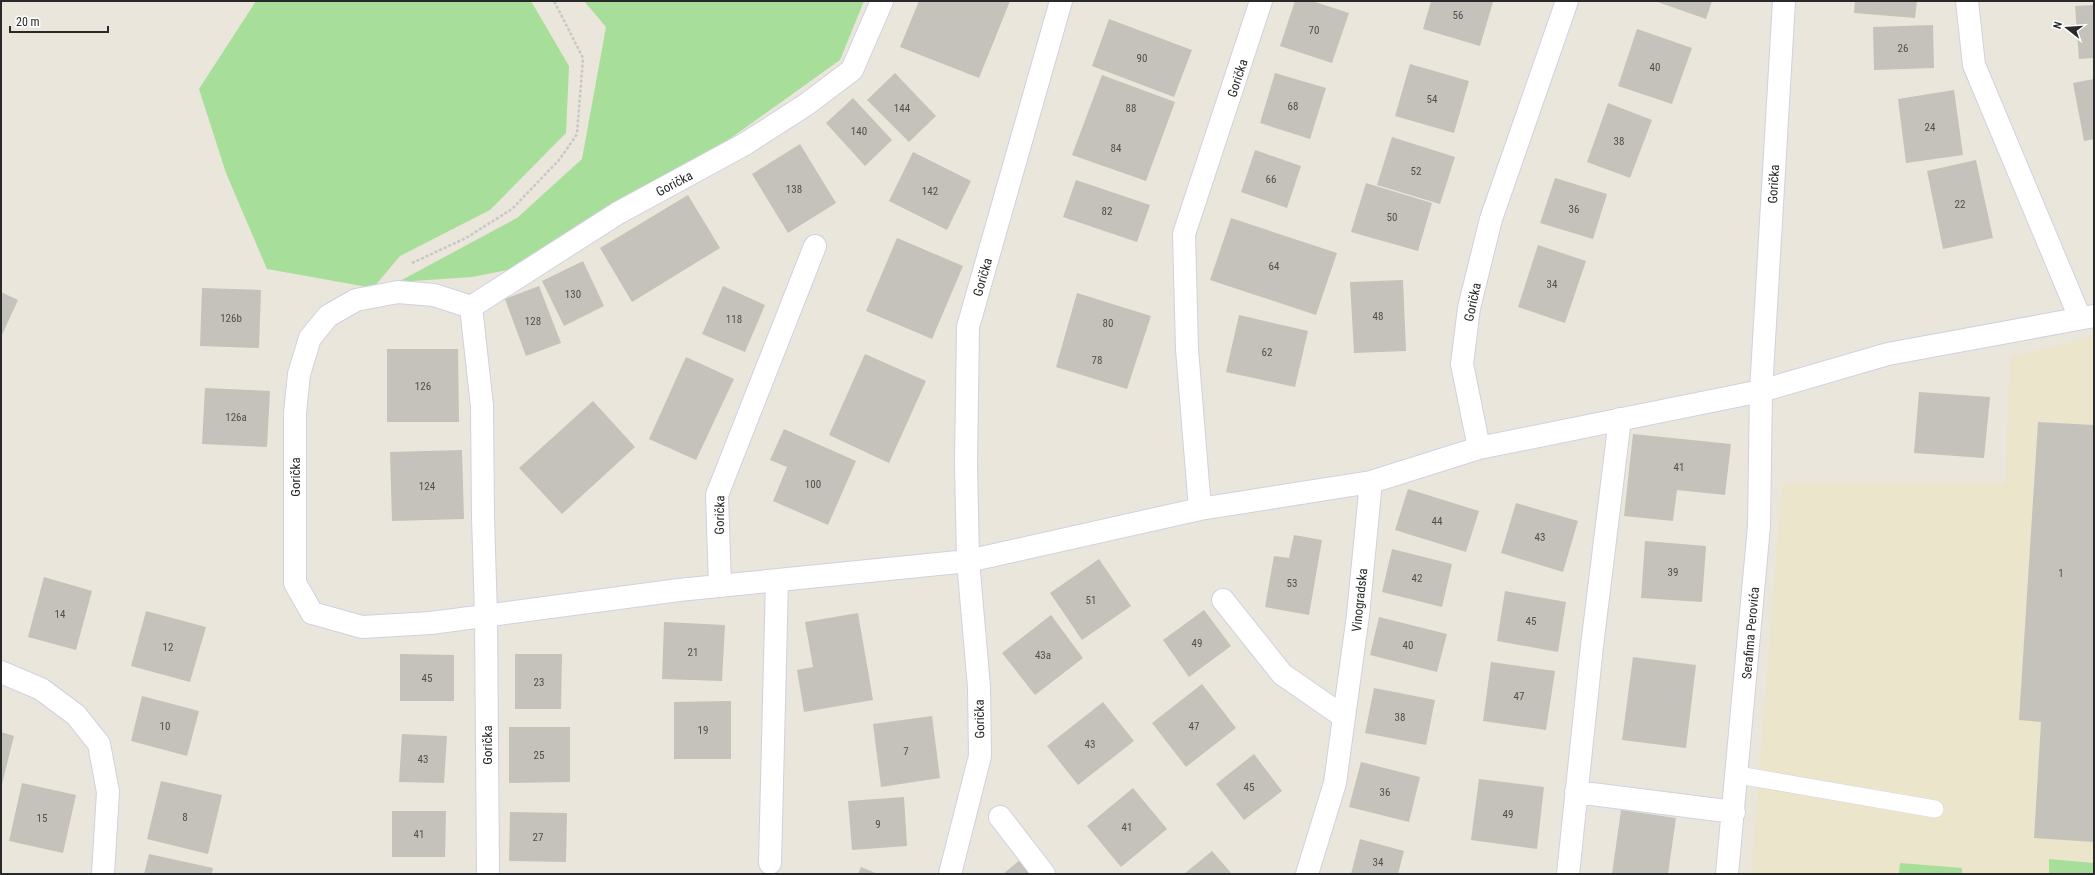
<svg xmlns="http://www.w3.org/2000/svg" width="2095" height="875" viewBox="0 0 2095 875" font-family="'Roboto Condensed',sans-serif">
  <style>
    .education { fill: #ebe5cb }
    .green { fill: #a7de9a }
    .building { fill: #c5c2bb }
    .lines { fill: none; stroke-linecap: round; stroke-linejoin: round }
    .lane-casing { stroke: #d0d1e1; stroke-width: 18 }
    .street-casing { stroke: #d0d1e1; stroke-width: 24 }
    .path { stroke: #c7c7c7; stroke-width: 2.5; stroke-dasharray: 3 2; stroke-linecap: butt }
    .lane { stroke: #fff; stroke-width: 17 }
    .street { stroke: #fff; stroke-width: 22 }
    .labels { text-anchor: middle; stroke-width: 3; stroke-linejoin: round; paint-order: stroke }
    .number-label { font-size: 11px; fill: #504f4e }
    .street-label { font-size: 13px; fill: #292929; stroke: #fff }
  </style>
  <rect width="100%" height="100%" fill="#eae6db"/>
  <path class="education" d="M2094 336V874H1751L1782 483H2005L2010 357Z"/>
  <path class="green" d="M256 1H531L569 66 566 133 490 210 400 256 373 288 267 269 226 173 199 89Z
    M584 1H864L840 60 710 153 517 268 472 277 398 282 517 218 582 159 606 27Z
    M2049 859 2094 863V874H2049Z
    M1900 863 1962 868V874H1899Z"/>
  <path class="building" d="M919 1H1010L979 78 900 47Z
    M1295 1H1312L1349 13 1332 63 1280 46Z
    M1431 1 1493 2 1480 46 1423 29Z
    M1655 1H1712L1706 19Z
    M1855 1H1917L1915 18 1854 13Z
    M2094 5V58L2079 59 2075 6Z
    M1109 19 1192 50 1174 97 1092 66Z
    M1933 25 1934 68 1874 70 1873 27Z
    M1637 29 1692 48 1672 104 1618 86Z
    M1410 64 1469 81 1454 133 1395 116Z
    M895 73 936 116 909 142 867 100Z
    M1275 73 1326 88 1310 139 1260 123Z
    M1102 75 1175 102 1146 181 1072 155Z
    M2094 79V139L2084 141 2073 83Z
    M1954 90 1963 155 1906 163 1898 99Z
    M853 98 892 140 865 166 826 123Z
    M1608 103 1652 120 1630 178 1587 162Z
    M1392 137 1455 157 1440 204 1377 185Z
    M800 144 836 203 788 233 752 174Z
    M1255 150 1301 166 1287 208 1241 192Z
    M913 152 971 181 947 230 889 201Z
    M1976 160 1993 238 1943 249 1927 171Z
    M1555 178 1607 194 1593 239 1540 223Z
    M1076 180 1150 205 1137 242 1063 217Z
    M1366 183 1432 203 1418 251 1351 232Z
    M688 195 720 248 632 302 600 248Z
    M1231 218 1337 253 1316 315 1210 280Z
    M897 238 963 266 932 339 866 311Z
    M1538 245 1586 261 1565 323 1518 307Z
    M583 261 604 306 564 326 542 281Z
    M1403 280 1406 351 1354 353 1350 282Z
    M539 286 561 343 526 356 505 299Z
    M723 286 765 305 745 352 702 334Z
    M202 288 261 290 259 348 200 346Z
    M1 292 18 300 1 337Z
    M1077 293 1151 316 1127 389 1056 367Z
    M1239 315 1308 331 1295 387 1226 372Z
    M387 349H458L459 422H387Z
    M865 354 926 381 889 463 829 435Z
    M686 357 734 379 696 460 649 439Z
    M205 388 270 391 267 447 202 444Z
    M1919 392 1990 397 1984 458 1914 453Z
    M593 401 635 447 562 514 519 468Z
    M2038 422 2094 425V842L2034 838 2041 722 2019 720Z
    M784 429 856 461 828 525 773 501 787 467 770 460Z
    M1633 434 1731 444 1725 495 1677 490 1673 521 1624 516Z
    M462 450 464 519 392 521 390 452Z
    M1408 489 1479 511 1466 552 1395 530Z
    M1516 503 1578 521 1563 572 1501 553Z
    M1294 535 1322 540 1309 615 1265 607 1274 556 1289 558Z
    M1645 541 1706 546 1702 602 1641 598Z
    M1392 549 1452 564 1442 607 1382 592Z
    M1099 559 1131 606 1082 640 1050 593Z
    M44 577 92 591 76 650 28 637Z
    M1505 591 1566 602 1558 652 1497 641Z
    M1204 610 1231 646 1189 677 1163 640Z
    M146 611 206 627 190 682 131 666Z
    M858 613 873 700 804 712 797 670 813 667 805 622Z
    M1051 615 1083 658 1035 695 1002 653Z
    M1379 617 1447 634 1437 672 1370 655Z
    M664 622 725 625 722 681 662 679Z
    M400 654 454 655V701H400Z
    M515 654H562L561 709H515Z
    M1633 657 1696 665 1686 748 1622 740Z
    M1491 662 1555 671 1546 730 1483 721Z
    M1202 684 1236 728 1186 767 1152 723Z
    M1374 688 1435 700 1426 745 1365 733Z
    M142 696 199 711 187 756 131 741Z
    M731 701V759H674V702Z
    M1103 702 1134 741 1078 785 1047 746Z
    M932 716 940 778 881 787 873 724Z
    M509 727H570V782L509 783Z
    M1 732 14 736 2 784H1Z
    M402 734 447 736 444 783 399 782Z
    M1254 754 1282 791 1244 820 1216 784Z
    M1361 762 1420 777 1409 822 1349 807Z
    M1479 779 1544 787 1537 849 1471 840Z
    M161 781 222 795 208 854 147 839Z
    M22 783 76 795 63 853 9 841Z
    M1133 788 1167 829 1121 867 1087 826Z
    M904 797 907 846 852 850 848 801Z
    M1621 810 1676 818 1668 874H1612Z
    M392 811H446L445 857H392Z
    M510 812 567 813 566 862 509 861Z
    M1360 839 1404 851 1398 874H1351Z
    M1212 851 1232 874H1184Z
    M149 854 213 868 212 874H144Z
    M1021 859 1034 874H1003Z
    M861 867 878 874H858Z"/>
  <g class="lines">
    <g class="lane-casing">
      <path id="lane" d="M1738 775 1935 809"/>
    </g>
    <g class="street-casing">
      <path id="street" d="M1967 1 1974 65 2080 318
        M471 307 434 295 398 292 356 300 328 316 310 338 299 374 295 413V583L312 613 362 627 431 623 679 590 968 561 1200 509 1371 482 1479 448 1761 391 1888 354 2094 316
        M471 307 482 406 483 517 486 615 488 874
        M471 307 618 213 745 144 807 104 852 70 882 1
        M1479 448 1462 364 1469 308 1491 219 1567 1
        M1200 509 1187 349 1184 234 1261 1
        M720 586 717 495 815 246
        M1223 600 1282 674 1344 717
        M1 672 41 689 76 715 99 744 108 792 103 874
        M1576 792 1734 812
        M1000 817 1044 874
        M770 863 777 580
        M950 874 980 756 979 687 968 561 966 463 968 327 1061 1
        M1307 874 1335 783 1358 615 1371 482
        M1568 874 1592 646 1620 419
        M1727 874 1759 526 1761 391 1784 1"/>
    </g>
    <path class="path" d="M412 263 466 238 512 209 560 159 577 134 583 58 554 1"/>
    <use href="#lane" class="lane"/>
    <use href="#street" class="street"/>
  </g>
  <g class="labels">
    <g class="number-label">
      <text x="1458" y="19">56</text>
      <text x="1314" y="34">70</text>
      <text x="1903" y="52">26</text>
      <text x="1142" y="62">90</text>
      <text x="1655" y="71">40</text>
      <text x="1432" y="103">54</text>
      <text x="1293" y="110">68</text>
      <text x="902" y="112">144</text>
      <text x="1131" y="112">88</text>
      <text x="1930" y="131">24</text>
      <text x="859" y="135">140</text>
      <text x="1619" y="145">38</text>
      <text x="1116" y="152">84</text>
      <text x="1416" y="175">52</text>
      <text x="1271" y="183">66</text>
      <text x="794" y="193">138</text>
      <text x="930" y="195">142</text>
      <text x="1960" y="208">22</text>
      <text x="1574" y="213">36</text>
      <text x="1107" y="215">82</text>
      <text x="1392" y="221">50</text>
      <text x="1274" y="270">64</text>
      <text x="1552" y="288">34</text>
      <text x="573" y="298">130</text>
      <text x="1378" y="320">48</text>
      <text x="231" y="322">126b</text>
      <text x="734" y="323">118</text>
      <text x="533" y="325">128</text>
      <text x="1108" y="327">80</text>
      <text x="1267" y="356">62</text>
      <text x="1097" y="364">78</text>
      <text x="423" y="390">126</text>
      <text x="236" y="421">126a</text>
      <text x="1679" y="471">41</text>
      <text x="813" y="488">100</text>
      <text x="427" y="490">124</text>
      <text x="1437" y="525">44</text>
      <text x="1540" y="541">43</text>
      <text x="1673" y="576">39</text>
      <text x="2061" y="577">1</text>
      <text x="1417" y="582">42</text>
      <text x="1292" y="587">53</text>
      <text x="1091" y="604">51</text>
      <text x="60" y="618">14</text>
      <text x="1531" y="625">45</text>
      <text x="1197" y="647">49</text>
      <text x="1408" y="649">40</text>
      <text x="168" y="651">12</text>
      <text x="693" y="656">21</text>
      <text x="1043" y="659">43a</text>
      <text x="427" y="682">45</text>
      <text x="539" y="686">23</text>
      <text x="1519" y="700">47</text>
      <text x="1400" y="721">38</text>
      <text x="165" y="730">10</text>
      <text x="1194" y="730">47</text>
      <text x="703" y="734">19</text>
      <text x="1090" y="748">43</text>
      <text x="906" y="755">7</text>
      <text x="539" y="759">25</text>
      <text x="423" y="763">43</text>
      <text x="1249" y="791">45</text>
      <text x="1385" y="796">36</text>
      <text x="1508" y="818">49</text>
      <text x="185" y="821">8</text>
      <text x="42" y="822">15</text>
      <text x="878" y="828">9</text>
      <text x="1127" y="831">41</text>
      <text x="419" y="838">41</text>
      <text x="538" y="841">27</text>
      <text x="1378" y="866">34</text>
    </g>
    <g class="street-label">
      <text transform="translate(1237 78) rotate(-72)" y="5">Gorička</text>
      <text transform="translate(674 183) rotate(-28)" y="5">Gorička</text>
      <text transform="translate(1773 184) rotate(-87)" y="5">Gorička</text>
      <text transform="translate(982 277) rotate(-74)" y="5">Gorička</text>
      <text transform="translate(1472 302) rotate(-78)" y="5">Gorička</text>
      <text transform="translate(295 477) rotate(-90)" y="5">Gorička</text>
      <text transform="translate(719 515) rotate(-89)" y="5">Gorička</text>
      <text transform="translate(1359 600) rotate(-84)" y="5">Vinogradska</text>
      <text transform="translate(1750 633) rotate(-85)" y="5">Serafima Perovića</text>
      <text transform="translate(979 719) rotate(-91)" y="5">Gorička</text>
      <text transform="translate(487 745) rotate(-90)" y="5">Gorička</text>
    </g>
  </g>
  <rect width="2095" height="875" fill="none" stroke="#292929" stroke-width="4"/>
  <g transform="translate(2067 28) rotate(287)" stroke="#ffffff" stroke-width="3" paint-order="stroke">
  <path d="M0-3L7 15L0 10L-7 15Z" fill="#292929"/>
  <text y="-6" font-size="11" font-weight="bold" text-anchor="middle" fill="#292929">N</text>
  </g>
  <path d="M10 26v6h98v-6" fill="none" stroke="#292929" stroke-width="2"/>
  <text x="16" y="26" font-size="12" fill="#292929" stroke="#ffffff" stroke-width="3" paint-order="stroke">20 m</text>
</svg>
